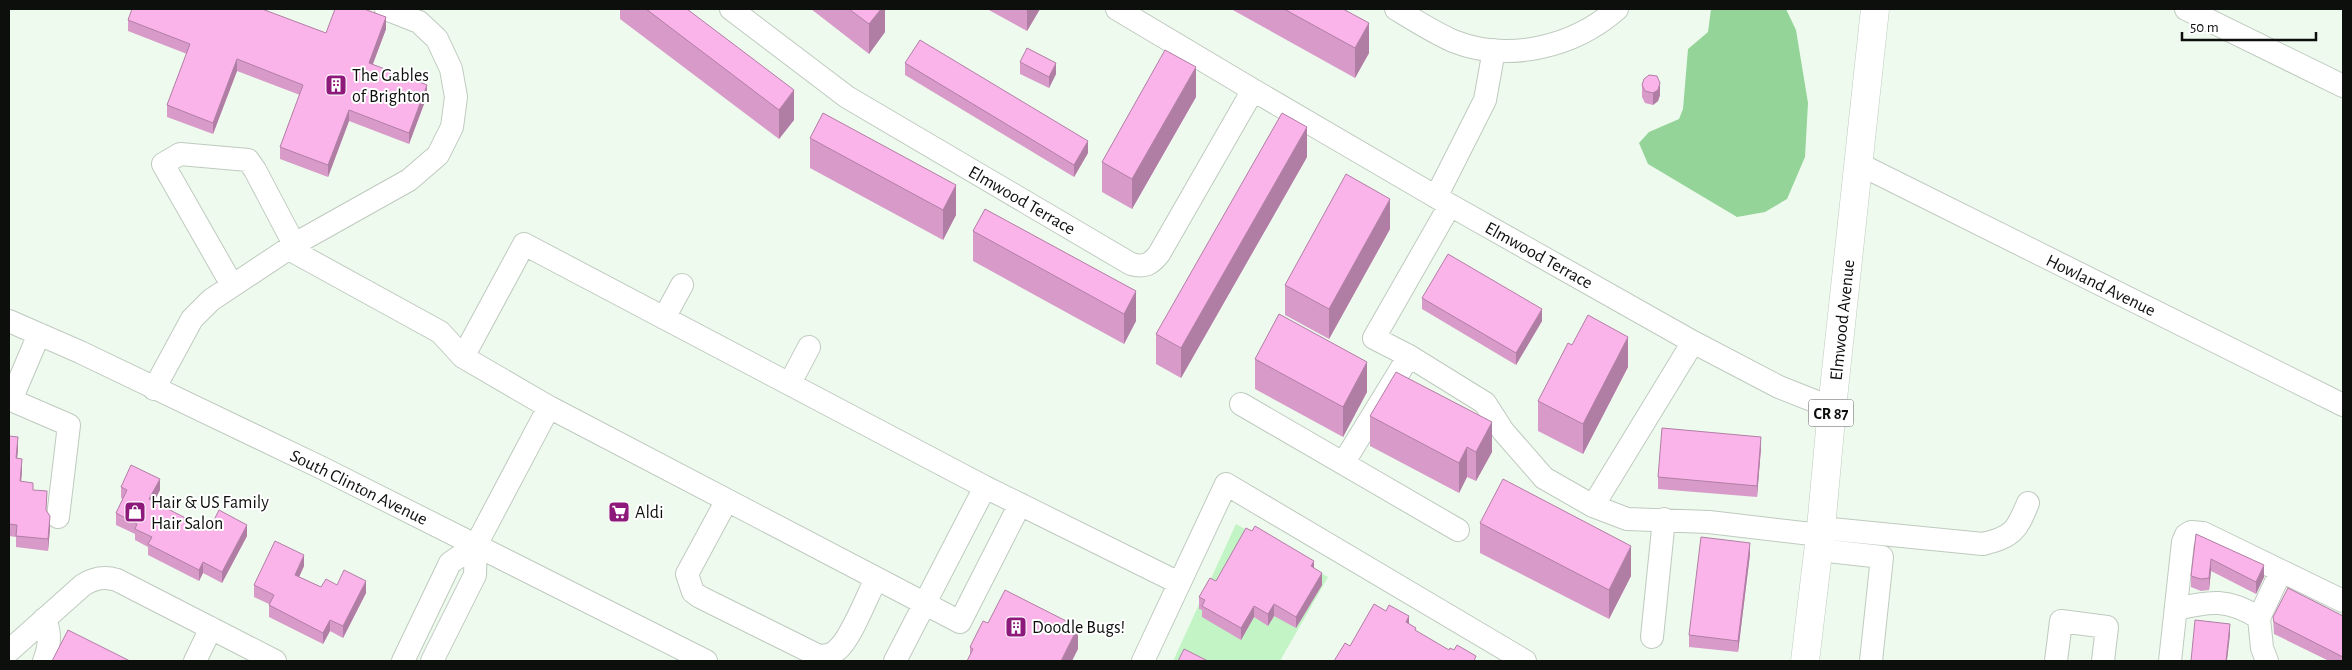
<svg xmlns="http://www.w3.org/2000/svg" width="2352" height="670" viewBox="0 0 2352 670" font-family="'Alegreya Sans',sans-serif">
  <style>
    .green { fill: #c2f4c5; fill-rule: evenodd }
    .water { fill: #94d498 }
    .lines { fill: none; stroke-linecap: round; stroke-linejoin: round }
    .minor-casing { stroke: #bfcabf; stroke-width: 24 }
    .major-casing { stroke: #bfcabf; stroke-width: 29 }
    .minor { stroke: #fff; stroke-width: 22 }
    .major { stroke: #fff; stroke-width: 28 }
    .wall { fill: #d89bc9 }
    .shaded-wall { fill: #b07ea4 }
    .building { fill: #fbb4ea; stroke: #b07ea4 }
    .labels { text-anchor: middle; stroke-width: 4; stroke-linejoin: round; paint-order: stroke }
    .shield { fill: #fff; stroke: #555755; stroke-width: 1 }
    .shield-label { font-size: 16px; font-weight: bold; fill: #0c0f0c }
    .poi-label { font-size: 18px; fill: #0c0f0c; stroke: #fff; text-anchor: start }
    .street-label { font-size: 18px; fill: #0c0f0c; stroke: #fff }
  </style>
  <rect width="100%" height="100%" fill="#effaef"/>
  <path class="green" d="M1236 524 1328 577 1281 659 1283 661H1173ZM1322 585 1274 616 1268 625 1254 617 1205 612 1200 608Z"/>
  <path class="water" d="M1711 9H1786L1796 30 1808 103 1805 157 1787 199 1765 212 1737 217 1648 164 1639 143 1649 132 1679 119 1683 109 1688 49 1708 32Z"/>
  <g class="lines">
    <g class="minor-casing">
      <path id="minor" d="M731 9 847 97 1131 264C1145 268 1151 264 1159 254L1253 90 1117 9
        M1396 9C1414 20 1433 32 1453 41 1508 63 1574 47 1617 9
        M2186 9 2343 86
        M1253 90 1450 205 1693 342 1779 387 1832 408
        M1859 164 2343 405
        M1436 197 1485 100 1494 50
        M1450 205 1374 338 1409 356 1485 403 1503 431 1544 478 1593 506 1627 519 1709 522 1820 535
        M289 249 440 332 463 357
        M232 285 163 164 180 154 248 160 255 170 294 244
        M664 318 682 285
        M9 321 80 352 320 467 706 661
        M39 334 11 400 69 425 58 517
        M790 383 809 347
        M154 389 192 319 211 300 300 241 409 180 438 155 452 127 456 97 451 69 437 39 419 22 386 9
        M1241 404 1458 530
        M1344 462 1409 356
        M985 487 524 244 463 357 549 407 960 622 1020 504
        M727 500 687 574 693 592 700 597 819 656C825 656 832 655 837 650 851 639 867 596 876 579
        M1593 506 1693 342
        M1821 528 1983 544C2013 537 2017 530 2028 503
        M1819 550 1882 557 1871 661
        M2176 609C2210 601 2228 598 2259 618
        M1652 637 1664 519
        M9 651 83 585C94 578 104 576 117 580L275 661
        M44 661C49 648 52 632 44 619
        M195 661 211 628
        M403 661 450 563 476 545 549 407
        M432 661 475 575 476 545
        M895 661 985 487 1179 583
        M1143 661 1226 484 1525 661
        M2056 661 2061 621 2107 627 2103 661
        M2170 661 2183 542 2186 535 2191 532 2203 533 2343 601
        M2267 661 2262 648 2259 618 2281 571"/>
    </g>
    <g class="major-casing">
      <path id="major" d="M1805 661 1821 528 1832 408 1875 9"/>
    </g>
    <use href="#minor" class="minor"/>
    <use href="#major" class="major"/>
  </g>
  <path class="wall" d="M620 9H687L794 120 779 139 620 19Z
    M811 9H885V32L869 54Z
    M987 9H1040L1027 31Z
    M1231 9H1343L1369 53 1355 78Z
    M128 20 326 33 386 29 373 64 427 96 409 144 349 121 328 177 280 159V147L300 95 237 71 213 134 167 117V105L187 54 128 31Z
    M1020 62 1056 74 1049 88 1020 74Z
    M905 63 1088 153 1074 177 905 75Z
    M1642 85 1660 95 1658 101 1653 105 1645 103 1642 97Z
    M1196 97 1132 209 1102 192V162Z
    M810 138 956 215 943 240 810 168Z
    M1307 157 1181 378 1156 364V334Z
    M985 209 1136 321 1124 344 973 261V231Z
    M1390 229 1329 339 1285 315V285Z
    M1422 298 1542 321 1516 365 1422 309Z
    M1572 345 1628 367 1583 454 1538 431V401Z
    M1255 359 1367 392 1343 437 1255 389Z
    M1370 416 1492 452 1476 481 1467 477 1459 493 1370 446Z
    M9 436 18 449 17 458 22 471 21 481 33 490 46 511 50 528 48 551 16 547V537L9 536Z
    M1761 448 1757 497 1658 489V477Z
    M121 487 160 490 154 502 209 530 247 536 222 583 203 573 199 581 148 555V547L135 540V534L116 525V513L123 499 121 498Z
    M1480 523 1631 576 1609 619 1480 553Z
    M2196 534 2264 577 2256 594 2211 571 2209 590 2201 591 2191 587V576Z
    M1750 554 1738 652 1689 647V635Z
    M304 566 299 577 321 587 337 585 366 593 343 638 330 631 323 644 269 617V604L254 597V585Z
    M1314 568 1322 585 1296 628 1274 616 1268 626 1254 617 1241 640 1202 617V610L1199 609V597L1216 581Z
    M2343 616V661H2329L2274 634 2273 617Z
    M988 623 1078 649 970 655V647Z"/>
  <path class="shaded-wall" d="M881 9H885V32L869 54V24Z
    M1027 9H1040L1027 31Z
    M386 17V29L369 74V63Z
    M1369 23V53L1355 78V48Z
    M237 59V71L213 134V123Z
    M1056 63V74L1049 88V77Z
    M1196 67V97L1132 209V179Z
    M1660 83V95L1658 101 1653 105V93Z
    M427 85V96L409 144V133Z
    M794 90V120L779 139V110Z
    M349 110V121L328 177V165Z
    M1307 127V157L1181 378V348Z
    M1088 141V153L1074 177V165Z
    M956 185V215L943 240V210Z
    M1390 199V229L1329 339V309Z
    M1136 291V321L1124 344V314Z
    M1542 309V321L1516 365V353Z
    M1628 337V367L1583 454V424Z
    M1367 362V392L1343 437V407Z
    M1492 422V452L1476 481V452Z
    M18 437V449L16 470V458Z
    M1761 437V448L1757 497V486Z
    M1467 447V477L1459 493V463Z
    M22 459V471L20 493V481Z
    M160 479V490L149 511V499Z
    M50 516V528L48 551V539Z
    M247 525V536L222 583V572Z
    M1750 543V554L1738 652V641Z
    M1631 546V576L1609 619V590Z
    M304 555V566L295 586V575Z
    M2211 559V571L2209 590V578Z
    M1314 561V572L1311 566Z
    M203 562V573L199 581V570Z
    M2264 565V577L2256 594V582Z
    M1322 573V585L1296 628V617Z
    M366 581V593L343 638V626Z
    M1274 604V616L1268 626V614Z
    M1254 606V617L1241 640V628Z
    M1409 616V628L1406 622Z
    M330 620V631L323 644V633Z
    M2230 624V635L2227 661H2226Z
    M1078 627V649L1072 661H1061Z"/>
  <path class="building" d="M132 9H262L326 33 335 9H364L386 17 369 63 427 85 409 133 349 110 328 165 280 147 303 85 237 59 213 123 167 105 190 44 128 20Z
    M646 9H687L794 90 779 110Z
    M849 9H881L869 24Z
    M1284 9H1343L1369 23 1355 48Z
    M920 40 1088 141 1074 165 905 63Z
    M1027 48 1056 63 1049 77 1020 62Z
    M1165 50 1196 67 1132 179 1102 162Z
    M1649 75 1657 76 1660 83 1658 90 1653 93 1645 91 1642 85 1644 79Z
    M823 113 956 185 943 210 810 138Z
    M1282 113 1307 127 1181 348 1156 334Z
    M1346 174 1390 199 1329 309 1285 285Z
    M985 209 1136 291 1124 314 973 231Z
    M1448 254 1542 309 1516 353 1422 298Z
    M1279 314 1367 362 1343 407 1255 359Z
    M1588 315 1628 337 1583 424 1538 401 1568 343 1572 345Z
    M1396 372 1492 422 1476 452 1467 447 1459 463 1370 416Z
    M1662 428 1761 437 1757 486 1658 477Z
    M9 436 18 437 16 458 22 459 20 481 33 483V490L47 491 46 510 50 516 48 539 16 536 17 525 9 524Z
    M131 465 160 479 149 499 166 508 209 530 219 510 247 525 222 572 203 562 199 570 148 544 152 537 135 529 137 524 116 513 127 490 121 487Z
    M1503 479 1631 546 1609 590 1480 523Z
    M1255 526 1314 561 1311 566 1322 573 1296 617 1274 604 1268 614 1254 606 1241 628 1202 606 1205 600 1199 597 1210 578 1216 581 1246 528 1252 531Z
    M2196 534 2264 565 2256 582 2211 559 2209 578 2201 579 2191 576Z
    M1701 537 1750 543 1738 641 1689 635Z
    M275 541 304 555 295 575 321 587 326 579 337 585 344 570 366 581 343 626 330 620 323 633 269 605 274 595 254 585Z
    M2288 588 2343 616V657L2274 622 2273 617Z
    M1005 590 1078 627 1061 661H967L973 649 970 647 983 621 988 623Z
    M1374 604 1386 611 1389 605 1409 616 1406 622 1416 628 1415 630 1449 650 1450 648 1454 650 1457 645 1476 656 1474 661H1334L1345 643 1350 646Z
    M2195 620 2230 624 2226 661H2191Z
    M68 630 130 661H52Z
    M1184 649 1208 661H1178Z"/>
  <defs>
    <g id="building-square" transform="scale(1.125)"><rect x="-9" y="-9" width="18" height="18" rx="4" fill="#8d1a7b" stroke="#fff"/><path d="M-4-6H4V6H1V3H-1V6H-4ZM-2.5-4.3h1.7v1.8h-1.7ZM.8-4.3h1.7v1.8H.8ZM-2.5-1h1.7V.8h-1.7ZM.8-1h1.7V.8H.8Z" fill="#fff"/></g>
    <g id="shop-square" transform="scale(1.125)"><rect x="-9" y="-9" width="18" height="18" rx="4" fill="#8d1a7b" stroke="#fff"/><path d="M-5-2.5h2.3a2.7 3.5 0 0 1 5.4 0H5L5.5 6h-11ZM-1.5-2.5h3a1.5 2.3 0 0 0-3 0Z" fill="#fff"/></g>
    <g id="supermarket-square" transform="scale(1.125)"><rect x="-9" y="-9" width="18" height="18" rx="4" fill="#8d1a7b" stroke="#fff"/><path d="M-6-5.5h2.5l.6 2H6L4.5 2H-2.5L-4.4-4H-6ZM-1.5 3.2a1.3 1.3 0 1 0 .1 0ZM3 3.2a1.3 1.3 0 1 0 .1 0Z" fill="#fff"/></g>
  </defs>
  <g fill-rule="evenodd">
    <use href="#building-square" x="336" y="85"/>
    <use href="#shop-square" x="135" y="512"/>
    <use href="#supermarket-square" x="619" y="512"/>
    <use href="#building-square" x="1016" y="627"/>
  </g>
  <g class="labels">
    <rect class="shield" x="1808.5" y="399.5" width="45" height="27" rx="4"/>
    <g class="shield-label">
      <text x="1831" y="419">CR 87</text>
    </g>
    <g class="poi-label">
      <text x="352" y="81">The Gables<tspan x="352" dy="21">of Brighton</tspan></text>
      <text x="151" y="508">Hair &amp; US Family<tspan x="151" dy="21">Hair Salon</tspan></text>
      <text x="635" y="518">Aldi</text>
      <text x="1032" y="633">Doodle Bugs!</text>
    </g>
    <g class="street-label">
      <text transform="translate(1022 200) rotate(30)" y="6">Elmwood Terrace</text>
      <text transform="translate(1539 255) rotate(29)" y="6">Elmwood Terrace</text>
      <text transform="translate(2101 285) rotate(26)" y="6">Howland Avenue</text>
      <text transform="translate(1842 320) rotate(-84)" y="6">Elmwood Avenue</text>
      <text transform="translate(359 487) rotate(26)" y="6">South Clinton Avenue</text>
    </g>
  </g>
  <rect width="2352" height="670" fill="none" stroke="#0c0f0c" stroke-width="20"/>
  <path d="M2182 32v8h134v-8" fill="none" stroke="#0c0f0c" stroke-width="2.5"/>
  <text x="2190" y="32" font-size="15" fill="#0c0f0c" stroke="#ffffff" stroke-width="4" paint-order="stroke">50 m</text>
</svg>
